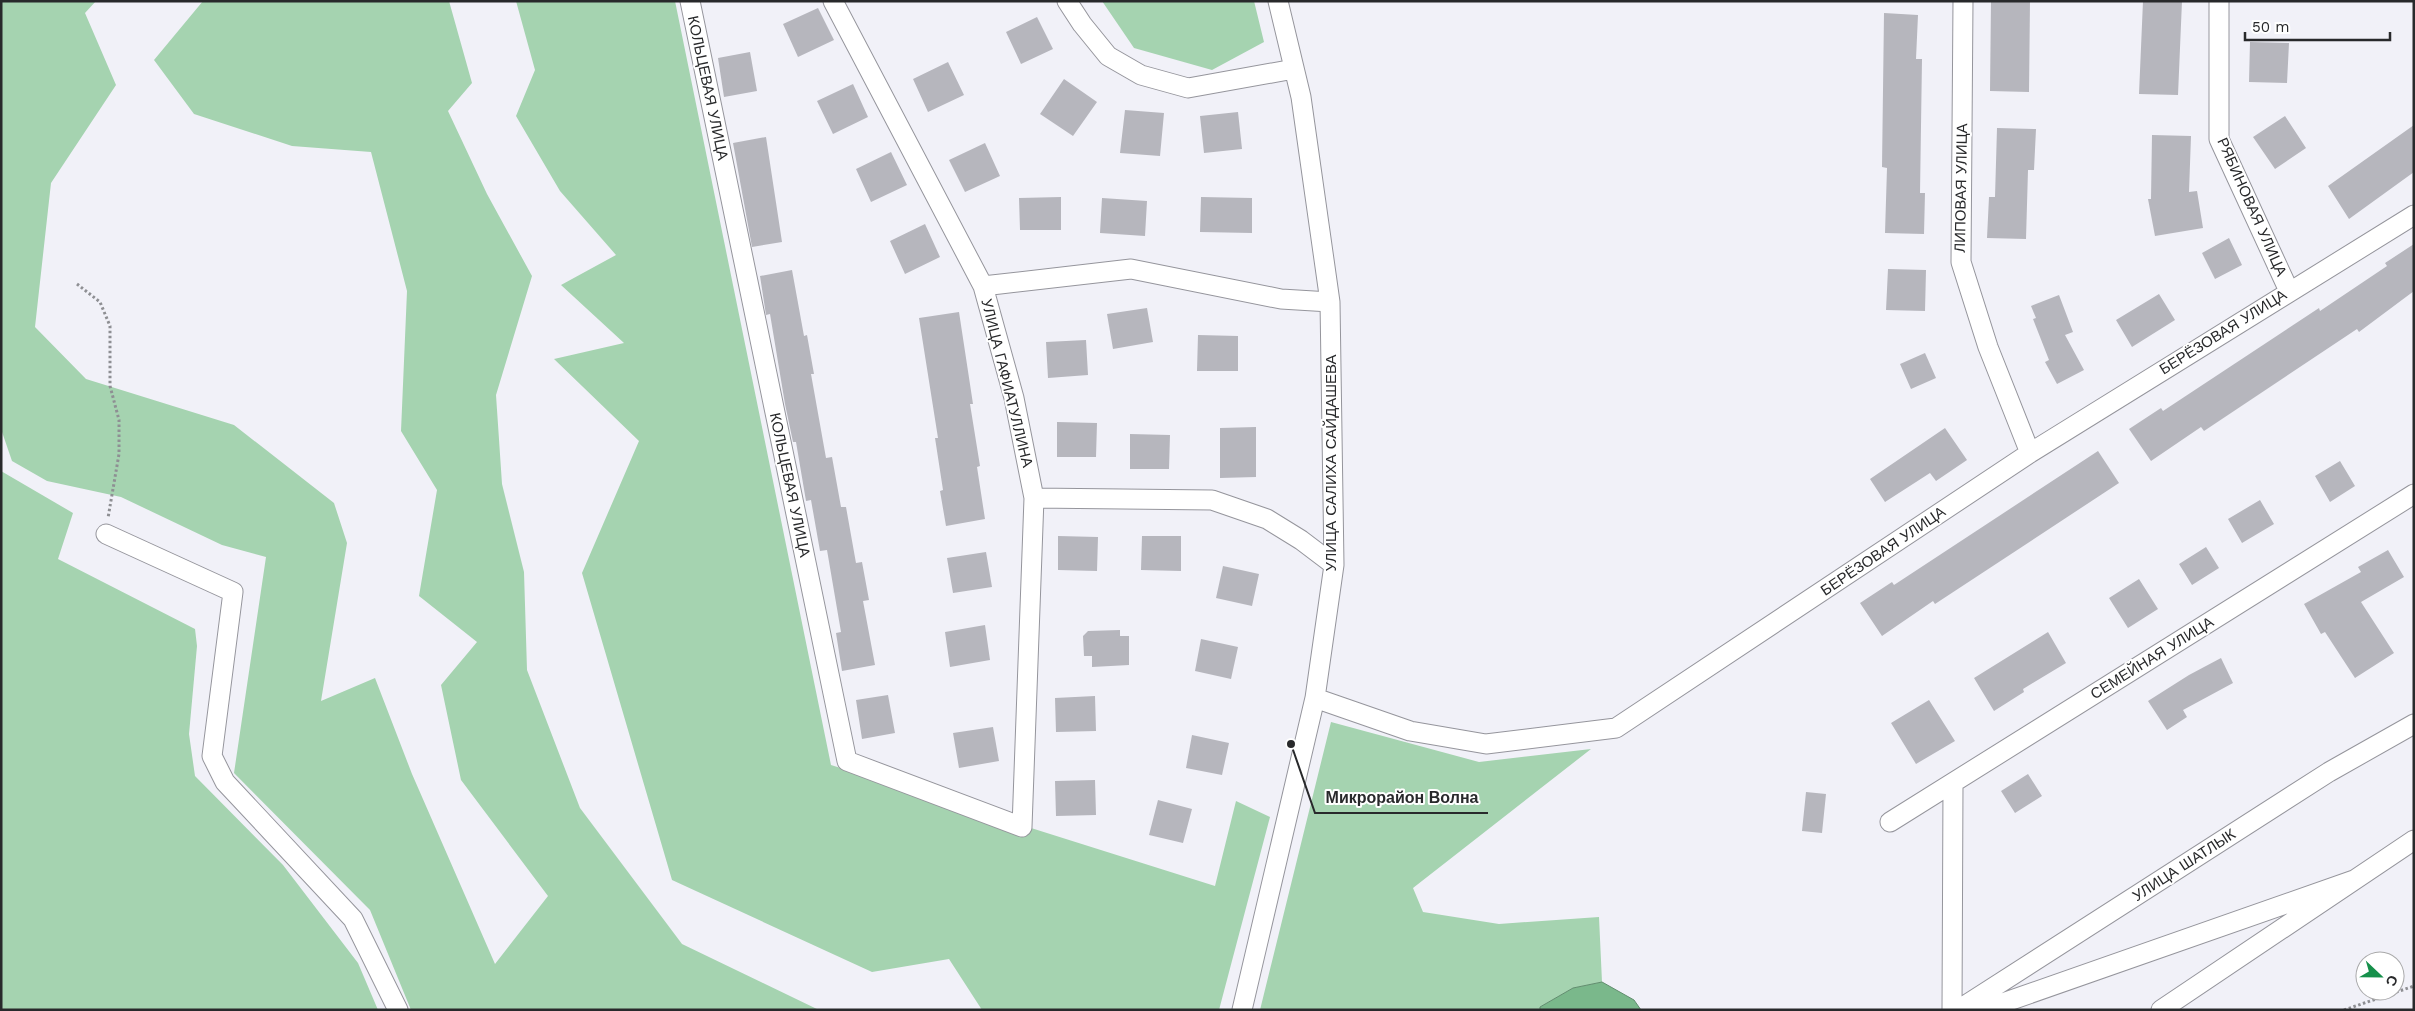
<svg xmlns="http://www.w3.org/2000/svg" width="2415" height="1011" viewBox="0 0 2415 1011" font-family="'Work Sans',sans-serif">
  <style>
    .green { fill: #a5d3b0 }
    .water { fill: #7ab88b; stroke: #618d6e }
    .building { fill: #b6b6bd }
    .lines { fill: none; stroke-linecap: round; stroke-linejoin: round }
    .minor-casing { stroke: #95959c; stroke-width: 21 }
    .path { stroke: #8e8f93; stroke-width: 3; stroke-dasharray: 2.5 2.5; stroke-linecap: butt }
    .minor { stroke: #fff; stroke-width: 19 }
    .labels { text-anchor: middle; stroke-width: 4; stroke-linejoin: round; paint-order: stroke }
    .street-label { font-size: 15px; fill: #28292b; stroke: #fff }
    .leader { fill: none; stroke: #28292b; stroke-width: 2 }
    .callout-dot { fill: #28292b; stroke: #fff; stroke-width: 2 }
    .callout-label { font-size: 16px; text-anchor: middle; font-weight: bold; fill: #28292b; stroke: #fff; stroke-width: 4; stroke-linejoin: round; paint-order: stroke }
  </style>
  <rect width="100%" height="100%" fill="#f1f1f8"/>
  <path class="green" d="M1 1H96L85 13 116 85 51 183 35 327 86 379 234 425 334 503 347 543 321 701 375 678 412 774 495 964 548 896 461 780 441 685 477 642 419 596 437 490 401 431 407 291 371 152 292 146 194 114 154 60 203 1H449L472 83 448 111 487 194 532 276 496 395 502 484 524 572 527 670 580 808 682 944 819 1010H411L370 910 234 773 266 557 222 545 121 497 47 481 12 461 1 429Z
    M516 1H675L831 765 1215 886 1236 801 1270 817 1219 1010H982L949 959 872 972 672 880 582 573 639 441 554 359 624 343 561 285 616 255 560 191 516 116 535 70Z
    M1102 1H1254L1264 42 1212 70 1134 48Z
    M1 471 73 513 58 559 195 629 197 646 189 734 195 776 283 865 358 963 378 1010H1Z
    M1331 722 1479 762 1591 749 1413 888 1423 912 1499 924 1599 917 1602 982 1573 988 1540 1007V1010H1260Z"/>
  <path class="water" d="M1602 982 1634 1000 1641 1010H1540V1007L1573 988Z"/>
  <path class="building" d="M1991 1H2030L2029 92 1990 91Z
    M2143 1H2182L2178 95 2139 94Z
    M818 8 834 40 798 57 783 24Z
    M1884 13 1918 15 1916 59H1922L1920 193H1925L1924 234 1885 233 1887 168 1882 167Z
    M1037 17 1053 49 1021 64 1006 32Z
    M2250 42 2289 43 2287 83 2249 82Z
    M750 52 757 91 724 97 718 58Z
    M948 62 964 95 928 112 913 79Z
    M1064 79 1097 102 1073 136 1040 114Z
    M853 84 868 117 833 134 817 101Z
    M1125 110 1164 113 1160 156 1120 153Z
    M1238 112 1242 149 1204 153 1200 116Z
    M2285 116 2306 148 2275 169 2253 137Z
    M2414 125V172L2349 219 2328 186Z
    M1997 128 2036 129 2034 170H2028L2026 239 1987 238 1989 197H1995Z
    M2152 135 2191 136 2189 192 2197 191 2203 228 2155 236 2148 199H2151Z
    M766 137 782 242 752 247 733 143Z
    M985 143 1000 176 965 192 949 160Z
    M891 152 907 185 871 202 856 169Z
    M1061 197V230H1020L1019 198Z
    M1201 197 1252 198V233L1200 232Z
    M1102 198 1147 201 1145 236 1100 233Z
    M925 224 940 257 905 274 890 241Z
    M2229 238 2242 265 2215 279 2202 253Z
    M2414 244V291L2359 332 2357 329 2204 431 2201 427 2151 461 2129 429 2161 408 2163 411 2319 308 2320 311 2387 266 2385 263Z
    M1888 269 1926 270 1925 311 1886 310Z
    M792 270 804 336 807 335 814 374H811L826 458 832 457 841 507H846L856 563 862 562 869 600 863 601 875 665 842 671 836 633 841 632 827 550 820 551 811 500 806 501 796 442H793L785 404 770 314 766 315 760 276Z
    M2159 294 2175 320 2132 347 2116 320Z
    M2059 295 2073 332 2065 335 2084 370 2057 384 2045 362 2049 360 2033 319 2036 318 2031 306Z
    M1147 308 1153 342 1113 349 1107 314Z
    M959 312 973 404H970L980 466 977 467 985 519 946 526 940 491 943 490 935 438H938L919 318Z
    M1198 335 1238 336V371H1197Z
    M1086 340 1088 375 1048 378 1046 342Z
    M1925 353 1936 378 1911 389 1900 364Z
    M1057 422 1097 423 1096 457H1057Z
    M1256 427V477L1220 478V428Z
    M1945 428 1967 460 1936 481 1930 473 1885 502 1870 479Z
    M1130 434 1170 435 1169 469H1130Z
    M2098 451 2119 483 1935 604 1933 601 1882 636 1860 603 1892 582 1894 585Z
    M2340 461 2355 486 2330 502 2315 476Z
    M2260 500 2274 524 2242 543 2228 519Z
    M1058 536 1098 537 1097 571 1058 570Z
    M1142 536H1181V571L1141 570Z
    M2206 547 2219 568 2192 585 2179 564Z
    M2388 550 2404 577 2361 602 2394 653 2355 678 2325 632 2321 634 2304 604 2361 572 2358 567Z
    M986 552 992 587 953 593 947 558Z
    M1223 566 1259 574 1252 606 1216 598Z
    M2139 579 2158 609 2128 628 2109 598Z
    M985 625 990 660 950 667 945 632Z
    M1120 630V636H1129V665L1092 667V656H1084L1083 636 1088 631Z
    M2048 632 2066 663 2023 689 2024 692 1994 711 1974 678Z
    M1201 639 1238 647 1231 679 1195 671Z
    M2221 658 2233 683 2183 710 2187 717 2167 730 2148 701 2189 675Z
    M888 695 895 733 862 739 856 700Z
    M1095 696 1096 731 1056 732 1055 698Z
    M1929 700 1955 741 1916 764 1891 723Z
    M993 727 999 761 959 768 953 733Z
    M1192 735 1229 743 1222 775 1186 768Z
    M2028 774 2042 796 2015 813 2001 791Z
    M1095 780 1096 815 1056 816 1055 781Z
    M1806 792 1826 794 1822 833 1802 831Z
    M1158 800 1192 809 1183 843 1149 835Z"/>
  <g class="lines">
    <g class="minor-casing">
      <path id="minor" d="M690 1 847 761 1022 827 1034 498 1014 398 983 286 833 1
        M1067 1 1082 24 1108 56 1141 75 1188 88 1294 69
        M1963 1 1961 262 1988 347 2030 453
        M2219 1V139L2289 291
        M983 286 1131 269 1281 299 1330 302
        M1034 498 1212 500 1267 519 1301 540 1334 565
        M106 534 233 592 212 756 225 782 353 919 398 1010
        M1315 698 1410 731 1486 744 1616 728 2030 453 2414 215
        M1890 822 2414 494
        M1242 1010 1315 698 1334 565 1330 302 1301 97 1278 1
        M1952 1010 1953 785
        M1958 1010 2329 772 2414 724
        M1970 1010 2000 1004 2354 880
        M2161 1010 2414 840"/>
    </g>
    <path class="path" d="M77 284 100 302 110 326V386L119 420V454L108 518
      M2344 1010 2414 986"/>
    <use href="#minor" class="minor"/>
  </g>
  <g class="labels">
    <g class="street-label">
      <text transform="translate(708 88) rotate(78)" y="5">КОЛЬЦЕВАЯ УЛИЦА</text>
      <text transform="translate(1961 188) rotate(-89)" y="5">ЛИПОВАЯ УЛИЦА</text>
      <text transform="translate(2252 207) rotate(66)" y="5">РЯБИНОВАЯ УЛИЦА</text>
      <text transform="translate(2223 332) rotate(-32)" y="5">БЕРЁЗОВАЯ УЛИЦА</text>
      <text transform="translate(1007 383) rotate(76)" y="5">УЛИЦА ГАФИАТУЛЛИНА</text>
      <text transform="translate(1331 463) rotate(-90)" y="5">УЛИЦА САЛИХА САЙДАШЕВА</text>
      <text transform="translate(790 485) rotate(78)" y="5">КОЛЬЦЕВАЯ УЛИЦА</text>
      <text transform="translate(1883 551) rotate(-34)" y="5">БЕРЁЗОВАЯ УЛИЦА</text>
      <text transform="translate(2152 658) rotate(-32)" y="5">СЕМЕЙНАЯ УЛИЦА</text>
      <text transform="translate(2184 865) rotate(-33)" y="5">УЛИЦА ШАТЛЫК</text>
    </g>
  </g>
  <path class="leader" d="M1291 744L1315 813H1488"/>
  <circle class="callout-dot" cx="1291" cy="744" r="5"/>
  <g class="callout-label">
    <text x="1402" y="803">Микрорайон Волна</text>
  </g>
  <rect width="2415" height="1011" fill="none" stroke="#28292b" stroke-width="5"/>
  <g transform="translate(2380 976) rotate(112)"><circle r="24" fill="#ffffff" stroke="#a9a9aa"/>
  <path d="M0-4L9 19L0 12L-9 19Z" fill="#16904b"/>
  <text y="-8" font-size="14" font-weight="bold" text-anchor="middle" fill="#28292b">С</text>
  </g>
  <path d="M2245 32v8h145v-8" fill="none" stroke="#28292b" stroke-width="2.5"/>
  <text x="2252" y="32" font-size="15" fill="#28292b" stroke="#ffffff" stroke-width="4" paint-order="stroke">50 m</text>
</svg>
